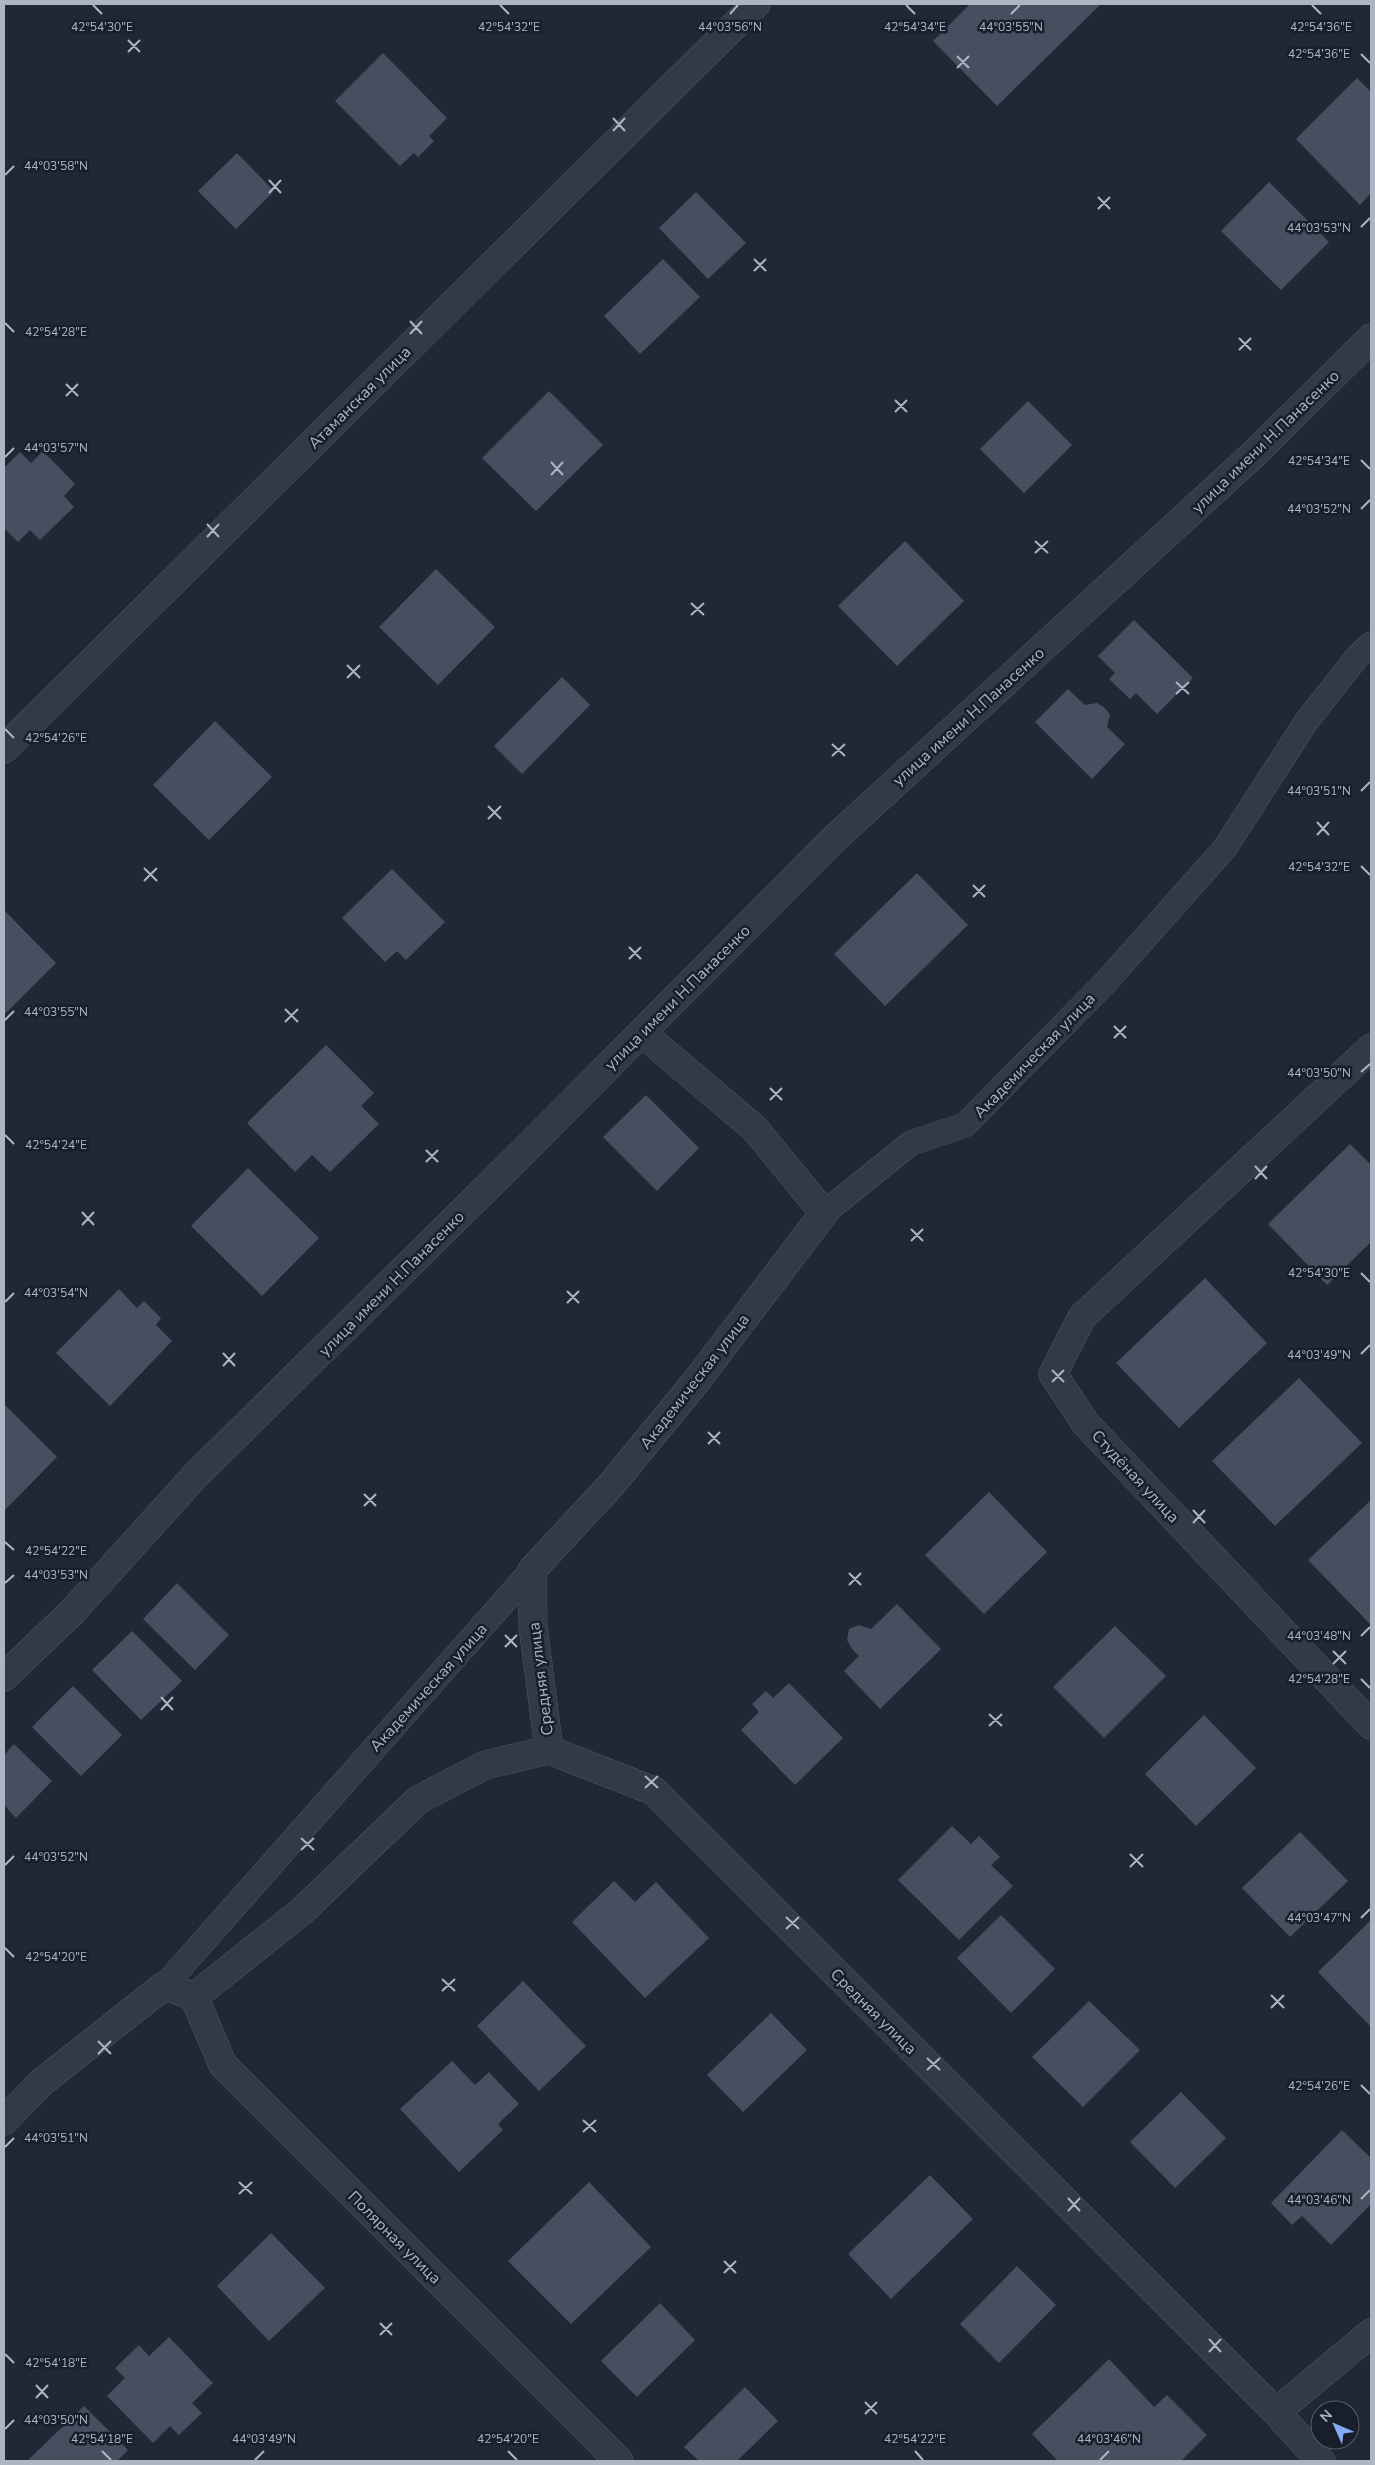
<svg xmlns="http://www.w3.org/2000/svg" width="1375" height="2465" viewBox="0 0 1375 2465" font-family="'Nunito Sans',sans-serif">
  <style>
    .building { fill: #464f5f }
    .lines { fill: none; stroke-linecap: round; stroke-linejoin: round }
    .lane-casing { stroke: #515864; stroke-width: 25 }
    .street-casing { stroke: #515864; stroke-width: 29 }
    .lane { stroke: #333a45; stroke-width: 24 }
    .street { stroke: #333a45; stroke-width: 28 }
    .ticks { fill: none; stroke: #adb5c3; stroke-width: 2 }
    .labels { text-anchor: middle; stroke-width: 5; stroke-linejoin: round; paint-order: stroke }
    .street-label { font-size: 16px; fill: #adb5c3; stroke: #191f2a }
    .ticks-label { font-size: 12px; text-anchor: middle; fill: #adb5c3; stroke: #191f2a; stroke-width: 5; stroke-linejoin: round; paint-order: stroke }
  </style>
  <rect width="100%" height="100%" fill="#202835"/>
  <path class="building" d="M970 4H1101L997 106 933 41Z
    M383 53 447 118 429 136 434 141 418 157 414 153 400 166 335 101Z
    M1357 78 1371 92V193L1360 205 1296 139Z
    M237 153 274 191 236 229 198 191Z
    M1269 182 1329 242 1281 290 1221 231Z
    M696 192 746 243 708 279 659 228Z
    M663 259 700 297 640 354 604 316Z
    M549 391 603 445 536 511 482 458Z
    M1028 401 1072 445 1024 493 980 449Z
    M43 451 75 484 64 496 74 507 40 540 30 530 18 542 4 528V468L20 452 31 463Z
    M905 541 964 601 897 666 838 606Z
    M436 569 495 627 438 685 379 627Z
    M1134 620 1193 678 1157 714 1136 693 1130 699 1109 679 1115 673 1098 656Z
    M562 677 590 705 522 774 494 746Z
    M1068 689 1085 705 1097 703 1105 708 1110 715 1107 727 1125 744 1092 779 1035 722Z
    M215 721 272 777 209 840 153 785Z
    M392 869 445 922 406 960 397 951 385 962 342 918Z
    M917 873 968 925 885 1006 834 954Z
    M4 910 56 963 4 1015Z
    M326 1045 374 1093 361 1106 379 1124 330 1172 312 1155 295 1172 247 1123Z
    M646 1095 699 1148 657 1191 603 1137Z
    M1350 1144 1371 1165V1242L1327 1285 1268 1224Z
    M248 1168 319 1238 262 1296 191 1226Z
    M1205 1278 1267 1343 1179 1428 1116 1363Z
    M119 1289 137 1308 144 1301 161 1318 156 1325 172 1341 110 1406 56 1353Z
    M1299 1378 1362 1443 1275 1526 1212 1461Z
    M4 1404 57 1457 4 1511Z
    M989 1492 1047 1552 984 1614 925 1555Z
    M1371 1500V1625L1308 1560Z
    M177 1583 229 1635 195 1670 143 1619Z
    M897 1604 941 1649 880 1709 844 1671 859 1656 852 1649 847 1640 849 1629 859 1625 871 1629Z
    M1115 1626 1166 1676 1104 1738 1053 1687Z
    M132 1631 182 1681 141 1720 92 1670Z
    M789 1683 843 1738 795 1785 741 1730 759 1712 752 1704 766 1691 773 1698Z
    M73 1686 122 1735 81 1776 32 1727Z
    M1204 1715 1256 1768 1196 1826 1145 1774Z
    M14 1744 52 1781 16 1818 4 1805V1755Z
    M952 1826 971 1844 979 1836 1000 1857 991 1865 1013 1886 959 1940 898 1880Z
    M1300 1832 1348 1881 1290 1937 1242 1888Z
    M614 1881 635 1902 656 1882 709 1938 645 1998 572 1922Z
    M1001 1915 1055 1969 1011 2013 957 1958Z
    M1371 1920V2027L1318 1972Z
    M523 1981 586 2046 539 2091 477 2026Z
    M1089 2001 1140 2050 1083 2107 1032 2057Z
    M771 2013 807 2050 743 2112 707 2075Z
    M452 2061 475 2085 489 2072 519 2104 498 2124 503 2130 459 2172 400 2109Z
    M1181 2092 1226 2138 1175 2188 1130 2142Z
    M1342 2130 1371 2158V2204L1331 2245 1302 2216 1292 2225 1271 2203Z
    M930 2175 973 2219 891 2299 848 2254Z
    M589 2182 651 2247 571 2324 508 2261Z
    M271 2233 325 2288 269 2341 217 2286Z
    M1017 2266 1056 2305 999 2363 960 2324Z
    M660 2303 695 2340 637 2397 601 2361Z
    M169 2337 213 2383 192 2403 202 2413 179 2435 170 2426 153 2443 107 2396 125 2378 115 2368 139 2345 149 2356Z
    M1109 2359 1154 2407 1167 2395 1207 2435 1181 2461H1058L1032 2434Z
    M745 2387 778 2421 737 2461H699L684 2447Z
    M84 2406 128 2450 117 2461H27Z"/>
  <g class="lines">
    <g class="lane-casing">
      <path id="lane" d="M824 1213 911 1143 965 1125 1105 983 1225 848 1306 722 1357 657 1371 644
        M165 1985 532 1570"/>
    </g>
    <g class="street-casing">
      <path id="street" d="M4 749 756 4
        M642 1033 755 1129 824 1213 698 1379 612 1484 532 1570 533 1626 549 1750 654 1791 1276 2412 1321 2461
        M1371 1048 1082 1317 1053 1374 1086 1424 1371 1725
        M4 1677 72 1612 194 1477 524 1151 833 840 1255 453 1371 338
        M194 1997 223 2065 619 2461
        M194 1997 302 1911 418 1800 485 1765 549 1750
        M4 2121 42 2082 165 1985 194 1997
        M1276 2412 1371 2333"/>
    </g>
    <use href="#lane" class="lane"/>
    <use href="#street" class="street"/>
  </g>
  <path class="ticks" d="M93 5 102 14M500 5 509 14M906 5 915 14M1312 5 1321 14M730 14 738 5M1011 14 1020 5M128 40 140 52M128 52 140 40M1361 54 1370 63M957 56 969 68M957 68 969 56M613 118 625 131M613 131 625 118M5 175 14 166M269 180 281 193M269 193 281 180M1098 197 1110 209M1098 209 1110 197M1361 227 1370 218M754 259 766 271M754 271 766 259M410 321 422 334M5 323 14 332M410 334 422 321M1239 338 1251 350M1239 350 1251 338M66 384 78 396M66 396 78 384M895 400 907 412M895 412 907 400M5 457 14 448M1361 460 1370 469M551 462 563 475M551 475 563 462M1361 509 1370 500M207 524 219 537M207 537 219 524M1035 541 1048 553M1035 553 1048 541M691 603 704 615M691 615 704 603M347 665 360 678M347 678 360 665M1176 682 1189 694M1176 694 1189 682M5 729 14 738M832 744 845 756M832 756 845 744M1361 791 1370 782M488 806 501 819M488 819 501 806M1317 822 1329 835M1317 835 1329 822M1361 866 1370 875M144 868 157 881M144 881 157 868M973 885 985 897M973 897 985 885M629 947 641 959M629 959 641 947M285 1009 298 1022M5 1020 14 1011M285 1022 298 1009M1114 1026 1126 1038M1114 1038 1126 1026M1361 1072 1370 1064M770 1088 782 1100M770 1100 782 1088M5 1135 14 1144M426 1150 438 1162M426 1162 438 1150M1255 1166 1267 1179M1255 1179 1267 1166M82 1212 94 1225M82 1225 94 1212M911 1229 923 1241M911 1241 923 1229M1361 1273 1370 1282M567 1291 579 1303M5 1302 14 1293M567 1303 579 1291M223 1353 235 1366M1361 1354 1370 1345M223 1366 235 1353M1052 1370 1064 1382M1052 1382 1064 1370M708 1432 720 1444M708 1444 720 1432M364 1494 376 1506M364 1506 376 1494M1193 1510 1205 1523M1193 1523 1205 1510M5 1542 14 1550M849 1573 861 1585M5 1583 14 1575M849 1585 861 1573M505 1635 517 1647M1361 1636 1370 1627M505 1647 517 1635M1333 1651 1346 1664M1333 1664 1346 1651M1361 1679 1370 1688M161 1697 173 1710M161 1710 173 1697M989 1714 1002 1726M989 1726 1002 1714M645 1776 658 1788M645 1788 658 1776M301 1838 314 1850M301 1850 314 1838M1130 1854 1143 1867M5 1865 14 1856M1130 1867 1143 1854M786 1917 799 1929M1361 1918 1370 1909M786 1929 799 1917M5 1948 14 1957M442 1979 455 1991M442 1991 455 1979M1271 1995 1284 2008M1271 2008 1284 1995M98 2041 111 2054M98 2054 111 2041M927 2058 940 2070M927 2070 940 2058M1361 2085 1370 2094M583 2120 596 2132M583 2132 596 2120M5 2147 14 2138M239 2182 252 2194M239 2194 252 2182M1068 2198 1080 2211M1361 2199 1370 2190M1068 2211 1080 2198M724 2261 736 2273M724 2273 736 2261M380 2323 392 2335M380 2335 392 2323M1209 2339 1221 2352M1209 2352 1221 2339M5 2354 14 2363M36 2385 48 2398M36 2398 48 2385M865 2402 877 2414M865 2414 877 2402M5 2429 14 2420M102 2451 111 2460M508 2451 517 2460M915 2451 923 2460M255 2460 264 2451M1100 2460 1109 2451"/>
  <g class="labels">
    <g class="street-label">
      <text transform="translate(359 397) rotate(-45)" y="6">Атаманская улица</text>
      <text transform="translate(1265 441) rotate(-44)" y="6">улица имени Н.Панасенко</text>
      <text transform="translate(968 716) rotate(-42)" y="6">улица имени Н.Панасенко</text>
      <text transform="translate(677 997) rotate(-45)" y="6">улица имени Н.Панасенко</text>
      <text transform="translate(1034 1055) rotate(-46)" y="6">Академическая улица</text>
      <text transform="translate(391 1283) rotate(-45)" y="6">улица имени Н.Панасенко</text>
      <text transform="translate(694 1381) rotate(-52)" y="6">Академическая улица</text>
      <text transform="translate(1136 1476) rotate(47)" y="6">Студёная улица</text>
      <text transform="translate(540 1679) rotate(-97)" y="6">Средняя улица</text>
      <text transform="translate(428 1687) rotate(-48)" y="6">Академическая улица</text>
      <text transform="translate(874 2011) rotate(45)" y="6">Средняя улица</text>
      <text transform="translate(395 2237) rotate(45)" y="6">Полярная улица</text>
    </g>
  </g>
  <g class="ticks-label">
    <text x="1321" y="31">42°54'36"E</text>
    <text x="102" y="31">42°54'30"E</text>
    <text x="509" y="31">42°54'32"E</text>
    <text x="730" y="31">44°03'56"N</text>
    <text x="915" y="31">42°54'34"E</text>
    <text x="1011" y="31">44°03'55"N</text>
    <text x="1319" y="58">42°54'36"E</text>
    <text x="56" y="170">44°03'58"N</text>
    <text x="1319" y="232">44°03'53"N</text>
    <text x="56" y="336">42°54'28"E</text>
    <text x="56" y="452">44°03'57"N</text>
    <text x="1319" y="465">42°54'34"E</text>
    <text x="1319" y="513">44°03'52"N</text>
    <text x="56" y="742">42°54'26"E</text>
    <text x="1319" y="795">44°03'51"N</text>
    <text x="1319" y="871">42°54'32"E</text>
    <text x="56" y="1016">44°03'55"N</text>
    <text x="1319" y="1077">44°03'50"N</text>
    <text x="56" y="1149">42°54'24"E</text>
    <text x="1319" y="1277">42°54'30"E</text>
    <text x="56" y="1297">44°03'54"N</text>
    <text x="1319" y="1359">44°03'49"N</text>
    <text x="56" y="1555">42°54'22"E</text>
    <text x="56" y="1579">44°03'53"N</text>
    <text x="1319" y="1640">44°03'48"N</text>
    <text x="1319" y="1683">42°54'28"E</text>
    <text x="56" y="1861">44°03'52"N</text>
    <text x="1319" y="1922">44°03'47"N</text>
    <text x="56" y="1961">42°54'20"E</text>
    <text x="1319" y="2090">42°54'26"E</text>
    <text x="56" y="2142">44°03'51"N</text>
    <text x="1319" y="2204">44°03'46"N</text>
    <text x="56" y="2367">42°54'18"E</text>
    <text x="56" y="2424">44°03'50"N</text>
    <text x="102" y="2443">42°54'18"E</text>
    <text x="264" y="2443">44°03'49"N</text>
    <text x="508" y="2443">42°54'20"E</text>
    <text x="915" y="2443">42°54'22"E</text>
    <text x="1109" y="2443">44°03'46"N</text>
  </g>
  <rect width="1375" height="2465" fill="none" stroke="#adb5c3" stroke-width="10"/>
  <g transform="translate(1335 2425) rotate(315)"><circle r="24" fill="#191f2a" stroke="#545b67"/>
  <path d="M0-4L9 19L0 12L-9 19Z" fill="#82abf3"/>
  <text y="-8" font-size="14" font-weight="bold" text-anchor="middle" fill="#adb5c3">N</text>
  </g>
</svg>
